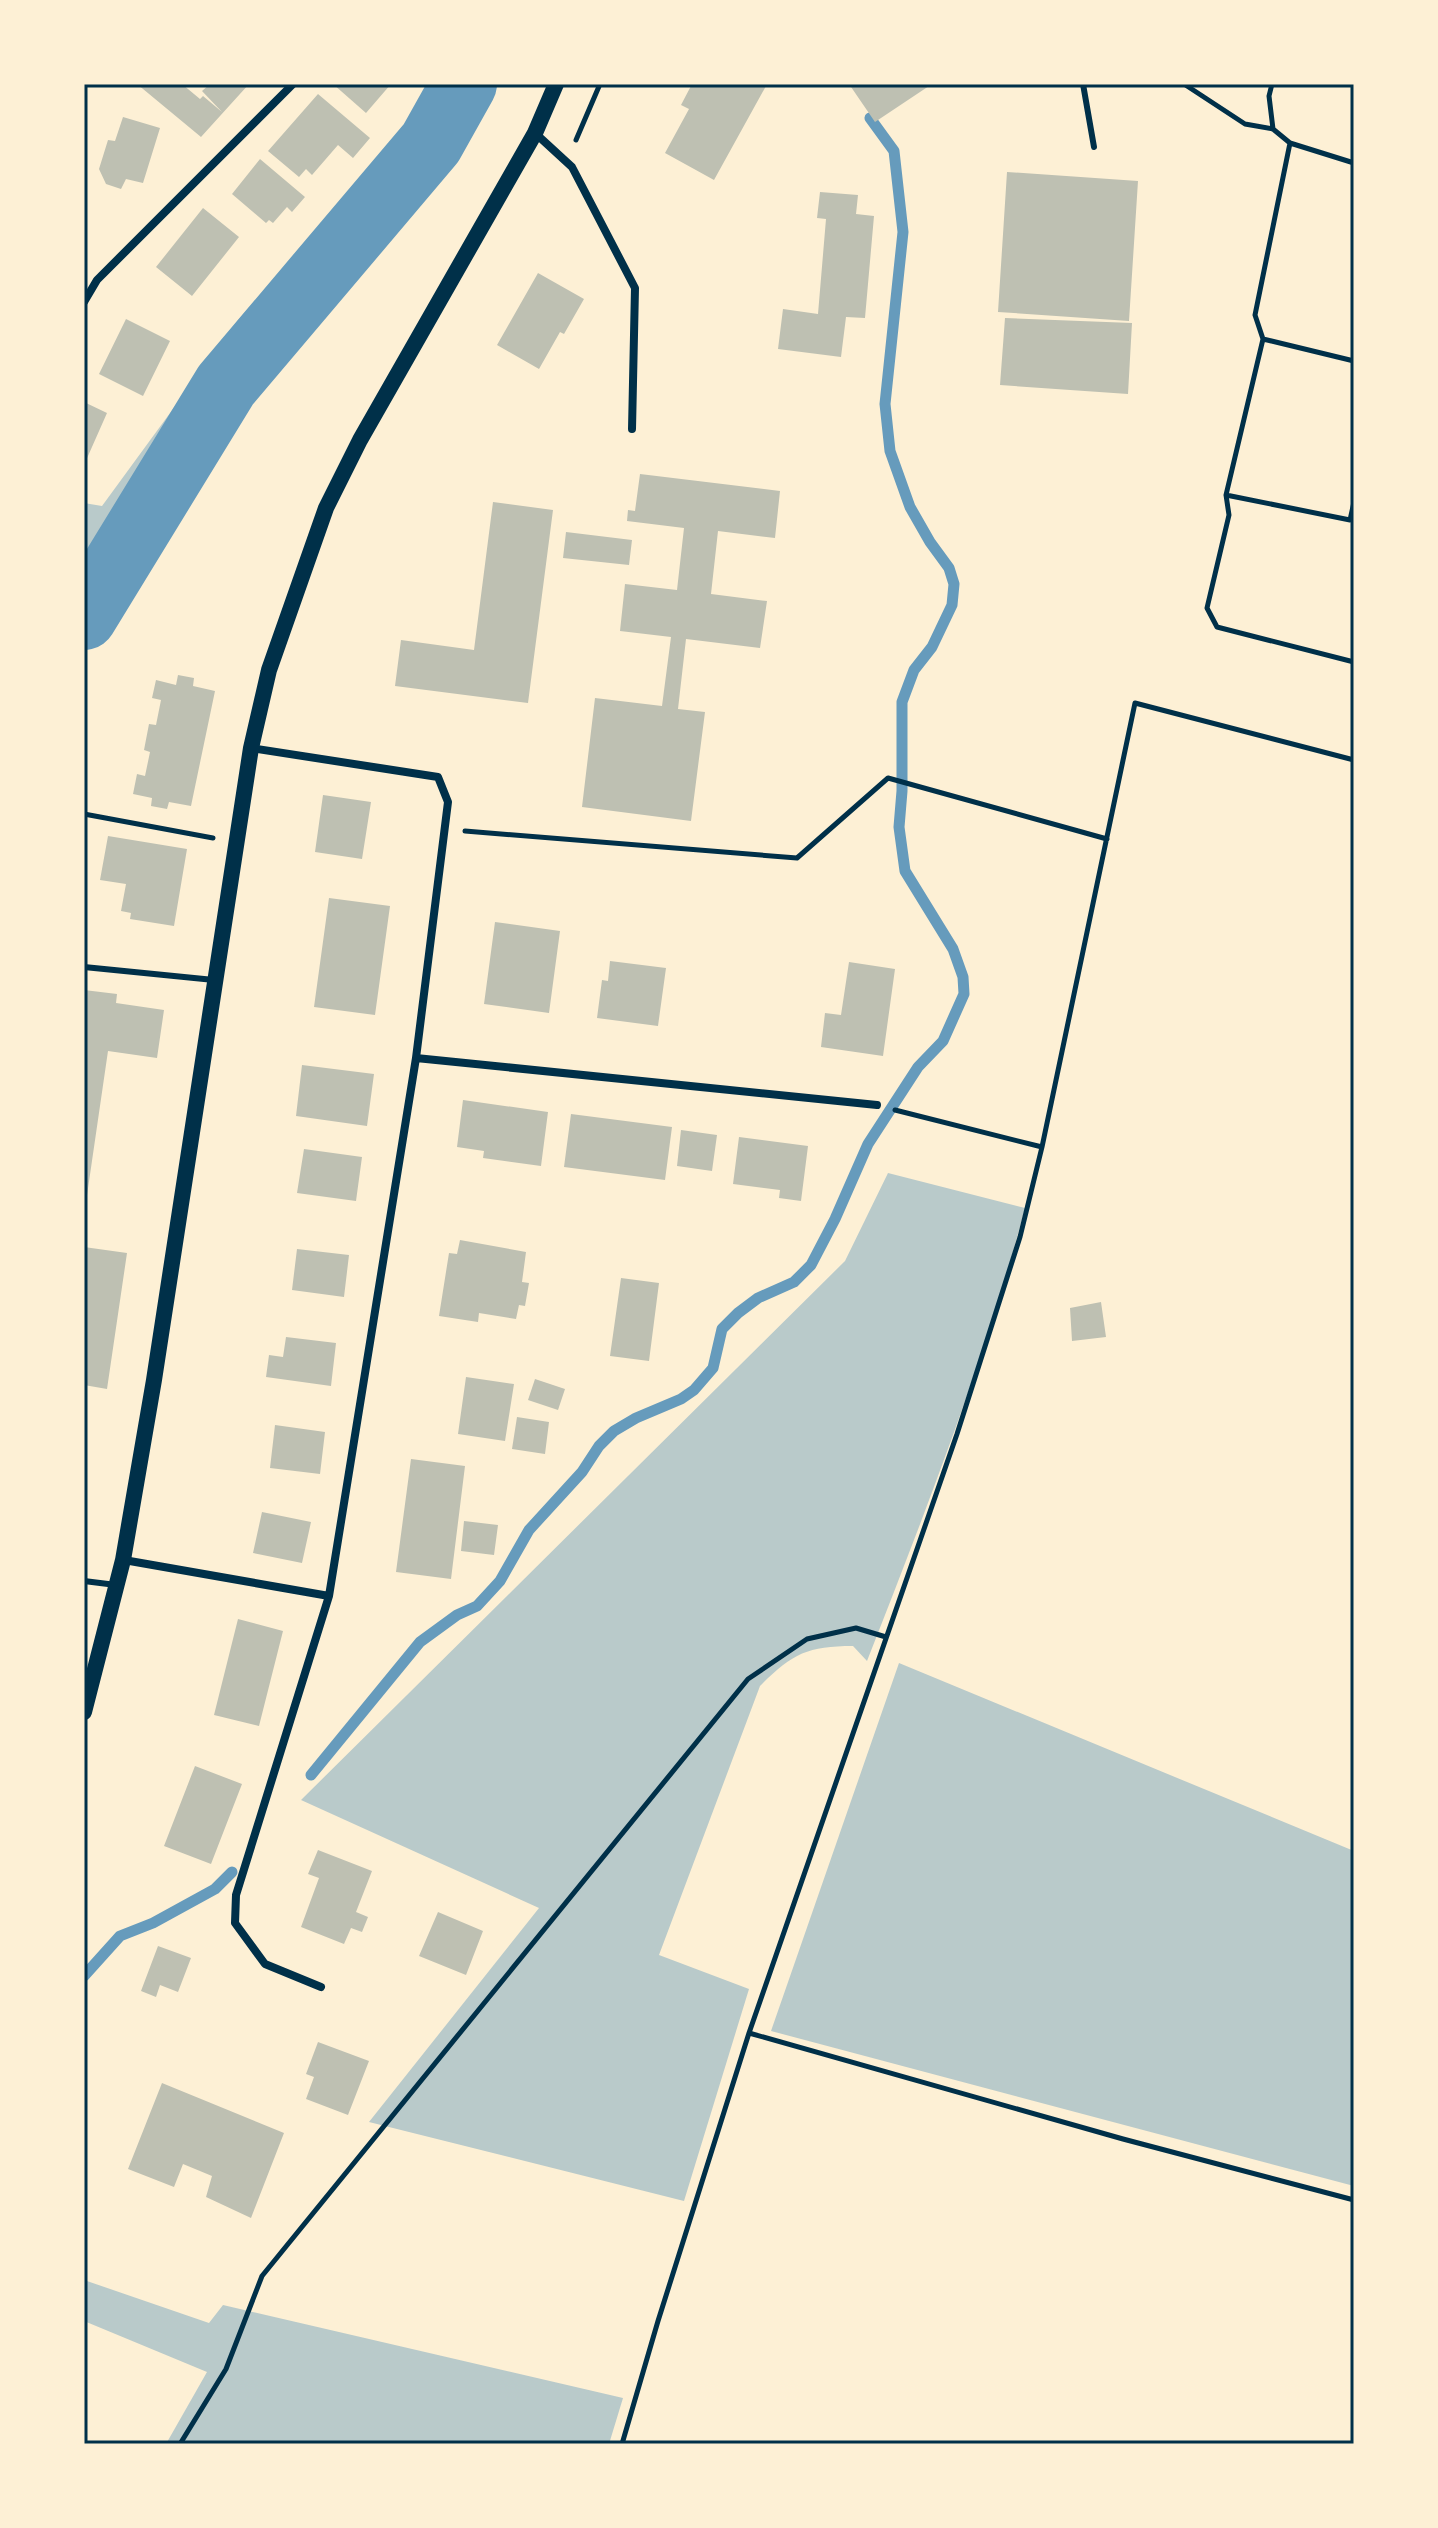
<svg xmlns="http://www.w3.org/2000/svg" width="1438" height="2528" viewBox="0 0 1438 2528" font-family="'Asap Condensed',sans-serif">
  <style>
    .green { fill: #b9caca }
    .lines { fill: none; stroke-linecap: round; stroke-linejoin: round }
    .stream { stroke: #669bbc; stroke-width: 11 }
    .river { stroke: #669bbc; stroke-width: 66 }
    .building { fill: #bec0b2 }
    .path { stroke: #003049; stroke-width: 5 }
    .service { stroke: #003049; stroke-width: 6 }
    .minor { stroke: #003049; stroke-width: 8 }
    .secondary { stroke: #003049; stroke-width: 16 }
    .neatline { fill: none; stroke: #003049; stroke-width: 3 }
  </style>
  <rect width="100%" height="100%" fill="#fdf0d5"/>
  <path class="green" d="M430 84H452L422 139 219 381 84 599V503L102 506 238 320 409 127Z
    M888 1173 1025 1208C984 1362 925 1513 867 1661L853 1646C807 1646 792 1654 760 1686L659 1955 749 1989 684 2201 369 2122 539 1908 301 1800 845 1261Z
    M899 1663 1354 1851V2186L771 2031Z
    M84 2280 209 2323 223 2305 623 2398 609 2444H166L207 2372 84 2321Z"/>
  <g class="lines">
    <path class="stream" d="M311 1775 420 1642 457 1615 477 1606 500 1581 529 1530 582 1472 599 1446 614 1431 636 1418 681 1399 694 1390 713 1368 722 1329 738 1313 758 1298 794 1282 811 1265 835 1219 868 1144 918 1067 943 1041 964 994 963 977 953 949 905 871 899 827 902 791V702L914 670 932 647 952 605 954 584 949 568 930 542 910 507 890 451 885 404 903 232 894 151 870 118
      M84 1976 120 1936 153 1923 215 1889 232 1872"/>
    <path class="river" d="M84 617 226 385 431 143 464 84"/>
  </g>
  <path class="building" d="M137 84H182L200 99 203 96 222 112 202 91 210 84H249L201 137Z
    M333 84H391L366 113Z
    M692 84H761L766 86 714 180 665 153 689 109 681 105Z
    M849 84H932L875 122Z
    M318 94 370 138 353 158 338 145 312 175 306 169 299 177 268 151Z
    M123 117 160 128 143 183 126 179 121 189 106 184 99 169 108 140 115 141Z
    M260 159 305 197 292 212 287 207 273 223 269 220 266 223 232 194Z
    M1007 172 1138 181 1129 321 998 312Z
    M820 192 858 195 856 214 874 216 865 318 846 317 841 357 778 349 783 309 818 314 826 219 817 218Z
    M203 208 239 237 192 296 156 267Z
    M538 273 584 299 564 334 560 332 539 369 497 345Z
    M1005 318 1132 323 1128 394 1000 385Z
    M126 319 170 341 143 396 99 374Z
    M84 402 107 413 84 465Z
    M640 474 780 491 775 538 718 531 711 594 767 601 760 648 686 639 678 709 705 712 691 821 582 807 595 698 662 706 671 637 620 631 625 584 677 590 684 528 627 521 628 510 635 511Z
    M493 502 553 510 528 703 395 686 401 640 474 650Z
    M566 532 632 540 629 565 563 558Z
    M178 675 194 678 193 686 215 691 191 806 169 802 167 809 151 806 152 798 133 794 137 774 145 776 150 752 144 750 149 724 156 725 161 700 152 698 156 680 176 685Z
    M323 795 371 802 362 859 315 852Z
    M108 836 187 849 174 926 130 919 131 913 121 911 126 884 100 880Z
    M329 898 390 906 375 1015 314 1007Z
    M495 922 560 931 549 1013 484 1004Z
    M610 961 666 968 658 1026 597 1018 602 980 608 981Z
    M849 962 895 969 883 1056 821 1047 825 1013 841 1015Z
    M84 990 117 994 116 1003 164 1010 157 1058 108 1051 86 1202Z
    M302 1065 374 1074 367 1126 296 1116Z
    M463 1100 548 1112 541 1166 483 1158 484 1151 457 1147Z
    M571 1114 672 1127 665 1180 564 1167Z
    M681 1130 717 1135 712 1171 677 1166Z
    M739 1137 808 1146 801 1201 779 1198 780 1190 733 1184Z
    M304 1149 362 1157 356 1201 297 1193Z
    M460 1240 526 1252 522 1282 529 1283 525 1306 519 1305 516 1319 479 1313 478 1322 439 1316 449 1253 457 1254Z
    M84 1247 127 1253 107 1389 84 1385Z
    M297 1249 349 1255 344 1297 292 1290Z
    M621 1278 659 1283 649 1361 610 1356Z
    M1101 1302 1106 1337 1072 1341 1070 1308Z
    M286 1337 336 1343 331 1386 266 1377 269 1355 283 1357Z
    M466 1377 514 1384 505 1441 458 1434Z
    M535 1379 565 1389 558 1410 528 1400Z
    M517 1417 549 1422 545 1454 512 1449Z
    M275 1425 325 1432 320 1474 270 1468Z
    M411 1459 465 1466 451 1579 396 1572Z
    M262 1512 311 1522 302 1563 253 1553Z
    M464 1521 498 1525 494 1555 461 1551Z
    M238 1619 283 1631 259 1726 214 1715Z
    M195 1766 242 1784 211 1864 164 1846Z
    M318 1850 372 1871 356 1912 368 1917 362 1932 351 1928 344 1944 301 1927 319 1878 308 1874Z
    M438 1912 483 1931 466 1975 419 1956Z
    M158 1946 191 1958 178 1992 160 1985 156 1997 141 1991Z
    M318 2042 369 2061 348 2115 306 2099 314 2077 306 2074Z
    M162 2083 284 2133 251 2218 206 2197 212 2176 183 2164 174 2187 128 2169Z"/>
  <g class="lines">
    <path class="path" d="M1184 84 1245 124 1273 129
      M1272 84 1269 96 1273 129 1290 143 1354 163
      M576 140 600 84
      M1290 143 1255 315 1263 339 1226 495 1229 515 1207 608 1217 627 1354 662
      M1263 339 1354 361
      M1226 495 1350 520 1354 502
      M84 814 213 838
      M465 831 797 858 888 778 1107 839
      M895 1110 1042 1147
      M749 2033 1123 2139 1354 2200
      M180 2444 226 2369 262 2276 748 1679 807 1639 856 1628 886 1637
      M622 2444 658 2321 749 2033 957 1434 1020 1237 1042 1147 1135 703 1354 760"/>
    <path class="service" d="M1083 84 1094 147
      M84 967 214 980
      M84 1581 116 1585"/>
    <path class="minor" d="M535 133 572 167 635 288 632 429
      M84 302 97 280 293 84
      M251 748 438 777 448 802 416 1058 329 1596 236 1895 235 1923 265 1964 321 1987
      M416 1058 877 1105
      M124 1560 329 1596"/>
    <path class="secondary" d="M84 1712 123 1560 154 1380 251 748 269 670 326 508 360 440 535 133 556 84"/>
  </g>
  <rect width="1438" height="2528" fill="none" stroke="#fdf0d5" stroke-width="172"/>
  <rect x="86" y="86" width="1266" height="2356" class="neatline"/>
</svg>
